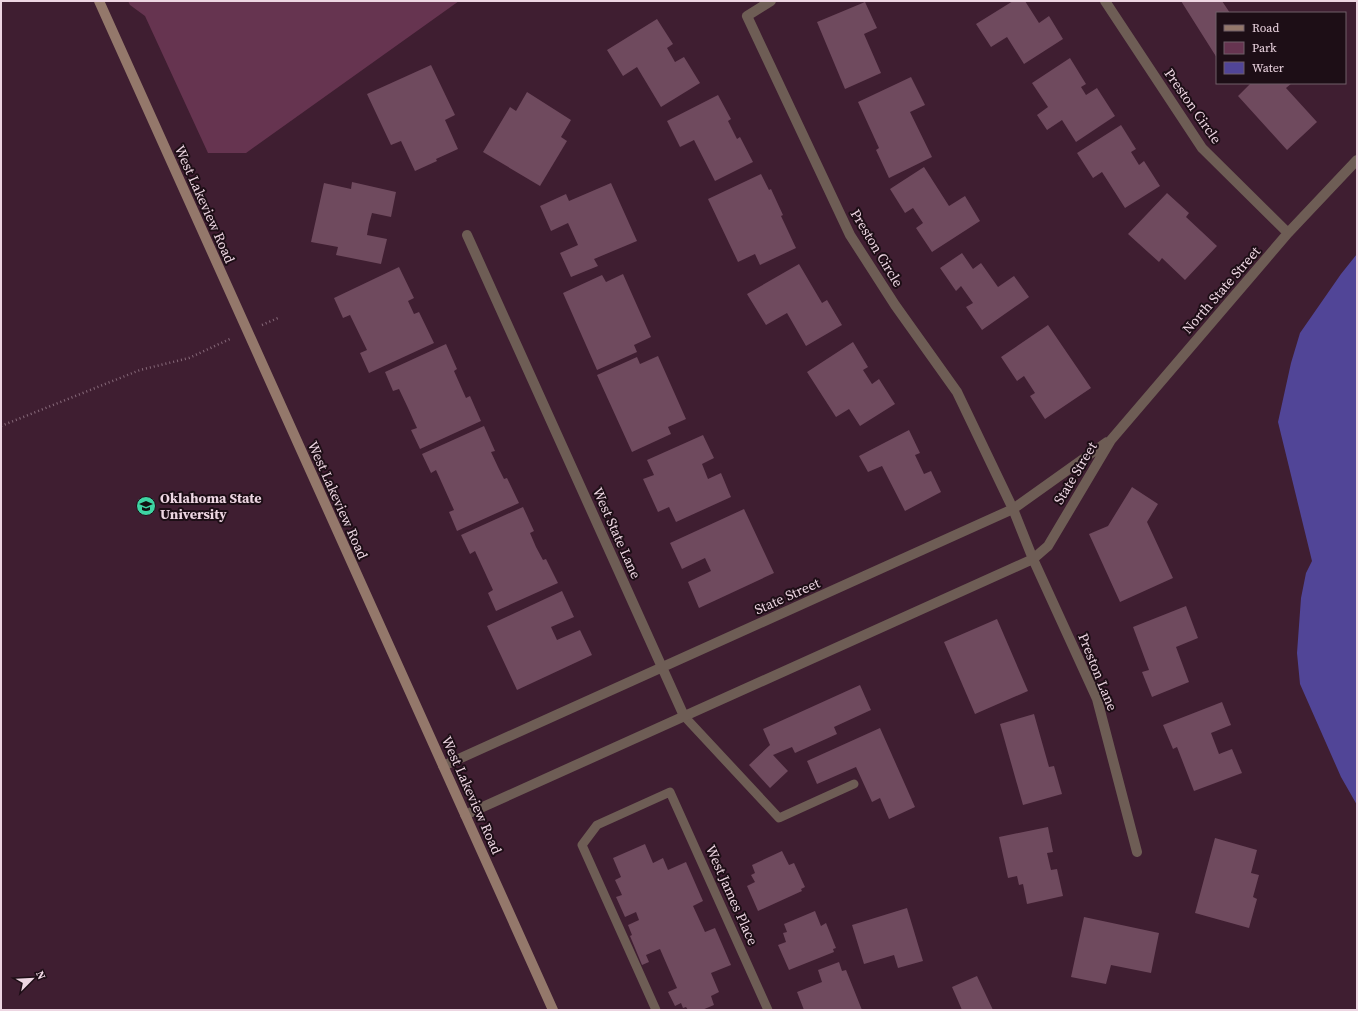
<svg xmlns="http://www.w3.org/2000/svg" width="1358" height="1011" viewBox="0 0 1358 1011" font-family="'Source Serif 4',serif">
  <style>
    .green { fill: #663450 }
    .water { fill: #514597 }
    .building { fill: #6f4a5e }
    .lines { fill: none; stroke-linecap: round; stroke-linejoin: round }
    .path { stroke: #876a7a; stroke-width: 2.5; stroke-dasharray: 1 3; stroke-linecap: butt }
    .lane { stroke: #6e5d55; stroke-width: 9 }
    .street { stroke: #6e5d55; stroke-width: 10 }
    .secondary { stroke: #94786b; stroke-width: 10 }
    .labels { text-anchor: middle; stroke-width: 4; stroke-linejoin: round; paint-order: stroke }
    .street-label { font-size: 14px; fill: #edd6e2; stroke: #1d0e16 }
    .poi-label { font-size: 14px; font-weight: bold; fill: #edd6e2; stroke: #1d0e16; text-anchor: start }
  </style>
  <rect width="100%" height="100%" fill="#3f1e31"/>
  <path class="green" d="M128 1H459L246 153H208L145 16 130 5Z"/>
  <path class="water" d="M1357 254V805L1341 777 1300 684 1297 653 1301 598 1306 573 1312 561 1278 422 1291 363 1300 333 1341 274Z"/>
  <path class="building" d="M1013 1H1025L1039 23 1049 16 1063 39 1024 64 1007 37 991 47 976 24Z
    M1181 1H1222L1230 13H1217V58Z
    M865 2 877 28 864 34 881 73 845 89 817 22Z
    M657 19 673 44 667 48 675 62 684 57 700 83 661 107 637 67 623 76 607 50Z
    M1070 58 1086 84 1081 87 1086 95 1097 88 1115 116 1076 142 1062 120 1047 130 1037 115 1048 107 1032 83Z
    M431 65 455 115 445 120 458 149 436 159 437 161 415 171 401 141 391 145 367 94Z
    M911 77 925 105 910 112 932 157 889 178 876 150 879 148 858 102Z
    M1251 83H1292L1286 88 1317 122 1287 150 1238 96Z
    M527 92 571 120 561 137 567 141 540 186 483 152 510 107 516 111Z
    M718 95 731 119 728 121 737 139 740 137 753 162 715 181 694 140 680 147 667 121Z
    M1121 125 1136 149 1131 152 1139 165 1144 161 1160 186 1125 208 1102 172 1093 178 1077 153Z
    M924 167 949 206 965 196 980 221 932 252 916 228 923 223 913 208 905 213 890 189Z
    M761 174 769 190 771 189 783 215 781 216 796 248 760 265 755 254 738 262 708 199Z
    M352 182 396 192 391 217 372 213 369 224 367 235 387 239 381 264 336 255 338 247 311 242 324 183 351 189Z
    M611 183 637 241 594 259 598 266 571 277 560 253 578 245 568 223 551 231 540 206 566 194 569 201Z
    M1167 193 1189 213 1186 217 1217 246 1185 280 1162 258 1159 262 1128 234Z
    M962 253 973 269 981 263 998 287 1014 276 1029 297 982 330 966 307 973 303 961 286 956 291 940 268Z
    M799 264 822 303 827 300 842 325 806 346 787 313 766 325 747 294Z
    M399 267 414 298 408 301 414 314 419 312 434 343 369 373 360 353 367 350 350 315 343 318 334 298Z
    M623 274 651 337 634 345 637 352 597 370 563 293 602 275 606 282Z
    M1048 325 1091 388 1045 419 1030 396 1035 393 1024 376 1017 381 1001 357Z
    M853 342 868 367 863 370 872 384 879 379 895 404 860 426 849 409 836 417 807 372Z
    M446 344 457 369 454 371 466 398 470 396 481 421 420 449 411 430 417 428 408 408 399 389 393 391 385 372Z
    M658 356 686 419 668 427 671 434 632 452 597 375 637 357 640 364Z
    M484 426 495 451 491 452 498 467 504 479 507 478 519 503 457 531 449 512 454 510 436 470 431 473 422 454Z
    M909 430 920 453 915 455 924 474 931 471 941 492 905 511 882 466 868 472 859 456Z
    M703 435 714 458 702 464 708 479 721 473 731 497 676 522 669 507 658 512 643 479 654 475 647 460Z
    M1132 487 1158 504 1147 522 1173 578 1120 602 1089 534 1108 526Z
    M523 507 534 531 530 533 536 547 543 560 546 559 558 583 496 611 488 593 493 590 475 551 470 554 461 535Z
    M744 509 774 573 699 608 688 582 711 571 705 558 682 569 670 543Z
    M562 591 574 617 551 627 557 640 580 630 592 655 517 690 487 626Z
    M1186 606 1198 638 1176 647 1189 682 1152 697 1142 672 1149 670 1133 627Z
    M997 619 1028 691 975 714 944 642Z
    M860 685 871 710 834 727 837 734 795 753 792 747 773 755 788 771 770 788 749 765 770 745 763 729Z
    M1222 702 1231 725 1211 733 1219 754 1232 749 1242 773 1194 791 1177 747 1173 749 1163 725Z
    M1034 714 1049 767 1054 766 1062 794 1023 805 1000 724Z
    M880 728 915 807 889 819 880 798 872 802 856 767 817 784 807 761Z
    M1048 827 1053 852 1047 853 1051 870 1057 869 1063 896 1027 904 1023 884 1019 885 1017 876 1008 878 999 837Z
    M1215 838 1257 850 1251 873 1259 875 1253 897 1257 899 1249 928 1195 913Z
    M645 844 653 863 663 858 668 870 686 862 703 901 693 906 705 932 715 928 731 965 711 973 719 992 711 996 714 1005 702 1010H688L686 1007 683 1008 681 1003 675 1006 668 992 677 988 660 949 646 955 649 962 642 965 630 936 632 935 628 925 639 920 636 912 625 917 616 897 622 895 615 880 621 877 613 858Z
    M782 851 789 865 794 863 805 887 801 889 802 891 758 911 747 886 755 882 751 875 755 873 752 865Z
    M907 908 923 961 898 968 894 955 864 964 852 925Z
    M815 911 821 926 826 923 836 948 833 949 834 952 789 970 778 945 786 942 783 933 787 932 784 924Z
    M1084 917 1159 933 1151 973 1111 965 1106 984 1071 977Z
    M839 962 842 971 846 970 862 1010H804L797 992 822 982 818 970Z
    M977 976 993 1010H962L952 987Z"/>
  <g class="lines">
    <path class="path" d="M262 325 278 318
      M1 426 140 370 189 358 232 338"/>
    <path class="lane" d="M684 716 779 818 854 784
      M656 1010 582 845 597 825 670 792 768 1010"/>
    <path class="street" d="M771 1 747 16 850 235 895 305 957 392 1013 509 1033 559 1097 699 1137 852
      M1105 1 1202 148 1288 233
      M467 235 684 716
      M443 766 1013 509 1107 442
      M465 815 1033 559 1048 546 1111 440 1288 233 1357 160"/>
    <path class="secondary" d="M99 1 553 1010"/>
  </g>
  <defs>
    <g id="university-disc" transform="scale(1)"><circle r="9.5" fill="#3ed4a3" stroke="#1d0e16"/><path d="M0-5L7-2L0 1L-7-2ZM-4 1L0 2.5L4 1V4Q0 6-4 4Z" fill="#111"/></g>
  </defs>
  <g fill-rule="evenodd">
    <use href="#university-disc" x="146" y="506"/>
  </g>
  <g class="labels">
    <g class="street-label">
      <text transform="translate(1193 106) rotate(55)" y="5">Preston Circle</text>
      <text transform="translate(205 204) rotate(66)" y="5">West Lakeview Road</text>
      <text transform="translate(877 248) rotate(59)" y="5">Preston Circle</text>
      <text transform="translate(1221 290) rotate(-49)" y="5">North State Street</text>
      <text transform="translate(1075 473) rotate(-59)" y="5">State Street</text>
      <text transform="translate(338 500) rotate(66)" y="5">West Lakeview Road</text>
      <text transform="translate(617 533) rotate(66)" y="5">West State Lane</text>
      <text transform="translate(787 596) rotate(-24)" y="5">State Street</text>
      <text transform="translate(1098 672) rotate(68)" y="5">Preston Lane</text>
      <text transform="translate(472 795) rotate(66)" y="5">West Lakeview Road</text>
      <text transform="translate(732 895) rotate(66)" y="5">West James Place</text>
    </g>
    <g class="poi-label">
      <text x="160" y="503">Oklahoma State<tspan x="160" dy="16">University</tspan></text>
    </g>
  </g>
  <rect width="1358" height="1011" fill="none" stroke="#edd6e2" stroke-width="4"/>
  <rect x="1216" y="12" width="130" height="72" fill="#1d0e16" stroke="#705e68"/>
  <rect x="1224" y="25" width="20" height="6" fill="#94786b" stroke="#705e68"/>
  <text x="1252" y="32" font-size="12" fill="#edd6e2">Road</text>
  <rect x="1224" y="42" width="20" height="12" fill="#663450" stroke="#705e68"/>
  <text x="1252" y="52" font-size="12" fill="#edd6e2">Park</text>
  <rect x="1224" y="62" width="20" height="12" fill="#514597" stroke="#705e68"/>
  <text x="1252" y="72" font-size="12" fill="#edd6e2">Water</text>
  <g transform="translate(32 979) rotate(66)" stroke="#1d0e16" stroke-width="3" paint-order="stroke">
  <path d="M0-3L7 15L0 10L-7 15Z" fill="#edd6e2"/>
  <text y="-6" font-size="11" font-weight="bold" text-anchor="middle" fill="#edd6e2">N</text>
  </g>
</svg>
